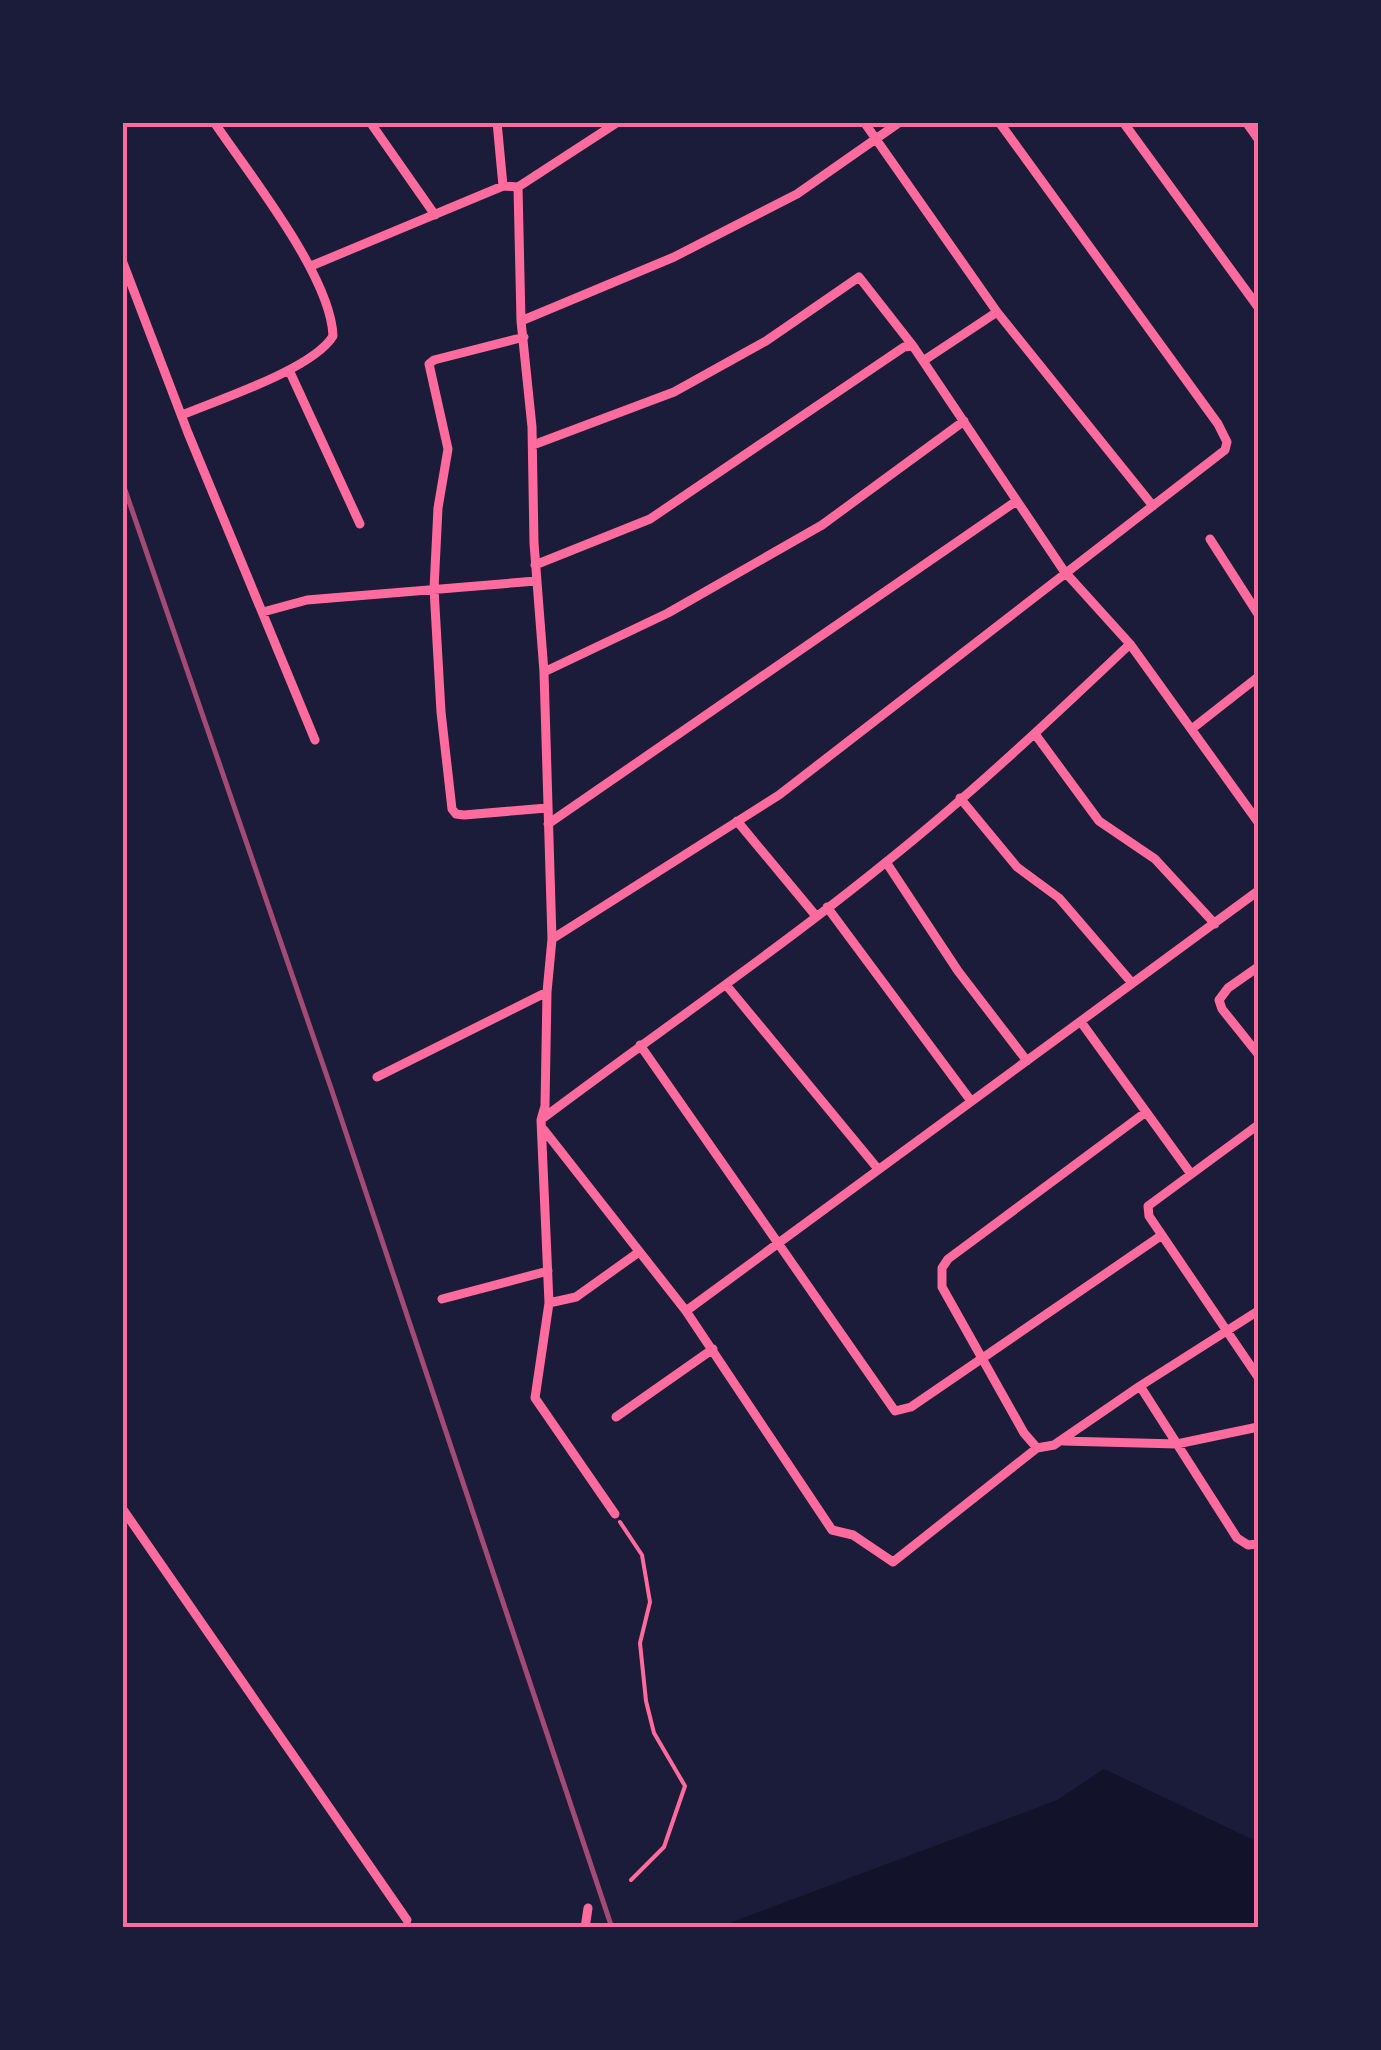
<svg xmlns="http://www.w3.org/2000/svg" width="1381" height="2050" viewBox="0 0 1381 2050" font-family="'Source Sans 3',sans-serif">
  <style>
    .water { fill: #12122b }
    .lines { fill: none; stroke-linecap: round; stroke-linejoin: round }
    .path { stroke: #ff6b9d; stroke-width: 4 }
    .minor { stroke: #ff6b9d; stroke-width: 9 }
    .rail { stroke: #a44b75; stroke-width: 5 }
    .neatline { fill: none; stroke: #ff6b9d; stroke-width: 4 }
  </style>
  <rect width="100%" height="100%" fill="#1b1b3a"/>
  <path class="water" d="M1104 1769 1258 1842V1927H719L1057 1800Z"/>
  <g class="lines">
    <path class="path" d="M620 1522 642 1555 650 1602 640 1643 646 1701 654 1733 685 1786 664 1847 631 1880"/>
    <path class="minor" d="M370 122 435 215
      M497 122 503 186 518 187 521 321 532 427 534 543 544 672 552 939 547 992 545 1106 541 1120 549 1303 535 1398 615 1514
      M864 122 997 312 1153 506
      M1123 122 1258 307
      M1246 122 1258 139
      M518 187 618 122
      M122 260 188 433 315 740
      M311 266 503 186
      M521 321 674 257 797 194 900 122
      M524 337 434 360 429 364 448 449 438 508 434 589 441 712 452 809 456 814 464 815 547 808
      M923 361 997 312
      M289 370 360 524
      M182 415C220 399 313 369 333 336 331 276 249 174 214 122
      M533 445 674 392 766 341 859 277 913 346
      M1210 539 1258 614
      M535 565 650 519 904 347 913 346 1064 571 1130 644 1258 822
      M263 612 307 600 536 581
      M544 672 668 613 822 525 964 421
      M1193 728 1258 677
      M1035 734 1099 821 1155 859 1215 924
      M960 798 1017 867 1059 898 1132 983
      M737 821 816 916
      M548 824 1015 502
      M886 862 958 971 1027 1061
      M827 907 971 1101
      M552 939 779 795 1225 450 1227 442 1218 424 999 122
      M1258 967 1228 988 1219 1000 1222 1009 1258 1054
      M727 986 878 1169
      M1081 1022 1191 1174
      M640 1045 895 1411 911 1407 1162 1235
      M377 1077 547 992
      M1146 1112 948 1259 942 1268V1287L1024 1433 1037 1448 1054 1445 1140 1386 1258 1311
      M542 1119C656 1033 774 953 885 863 970 795 1051 719 1130 644
      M1258 1125 1148 1206 1149 1216 1258 1377
      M544 1130 686 1311 832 1530 853 1535 893 1562 1037 1448
      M442 1299 548 1271
      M549 1303 576 1297 639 1252
      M686 1311 1258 891
      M1140 1386 1237 1538 1248 1545 1258 1544
      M616 1417 713 1349
      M1063 1441 1177 1444 1258 1427
      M122 1508 407 1920
      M585 1928 588 1908"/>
    <path class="rail" d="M122 481 331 1088 612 1928"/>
  </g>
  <rect width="1381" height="2050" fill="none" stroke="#1b1b3a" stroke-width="250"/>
  <rect x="125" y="125" width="1131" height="1800" class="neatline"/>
</svg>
